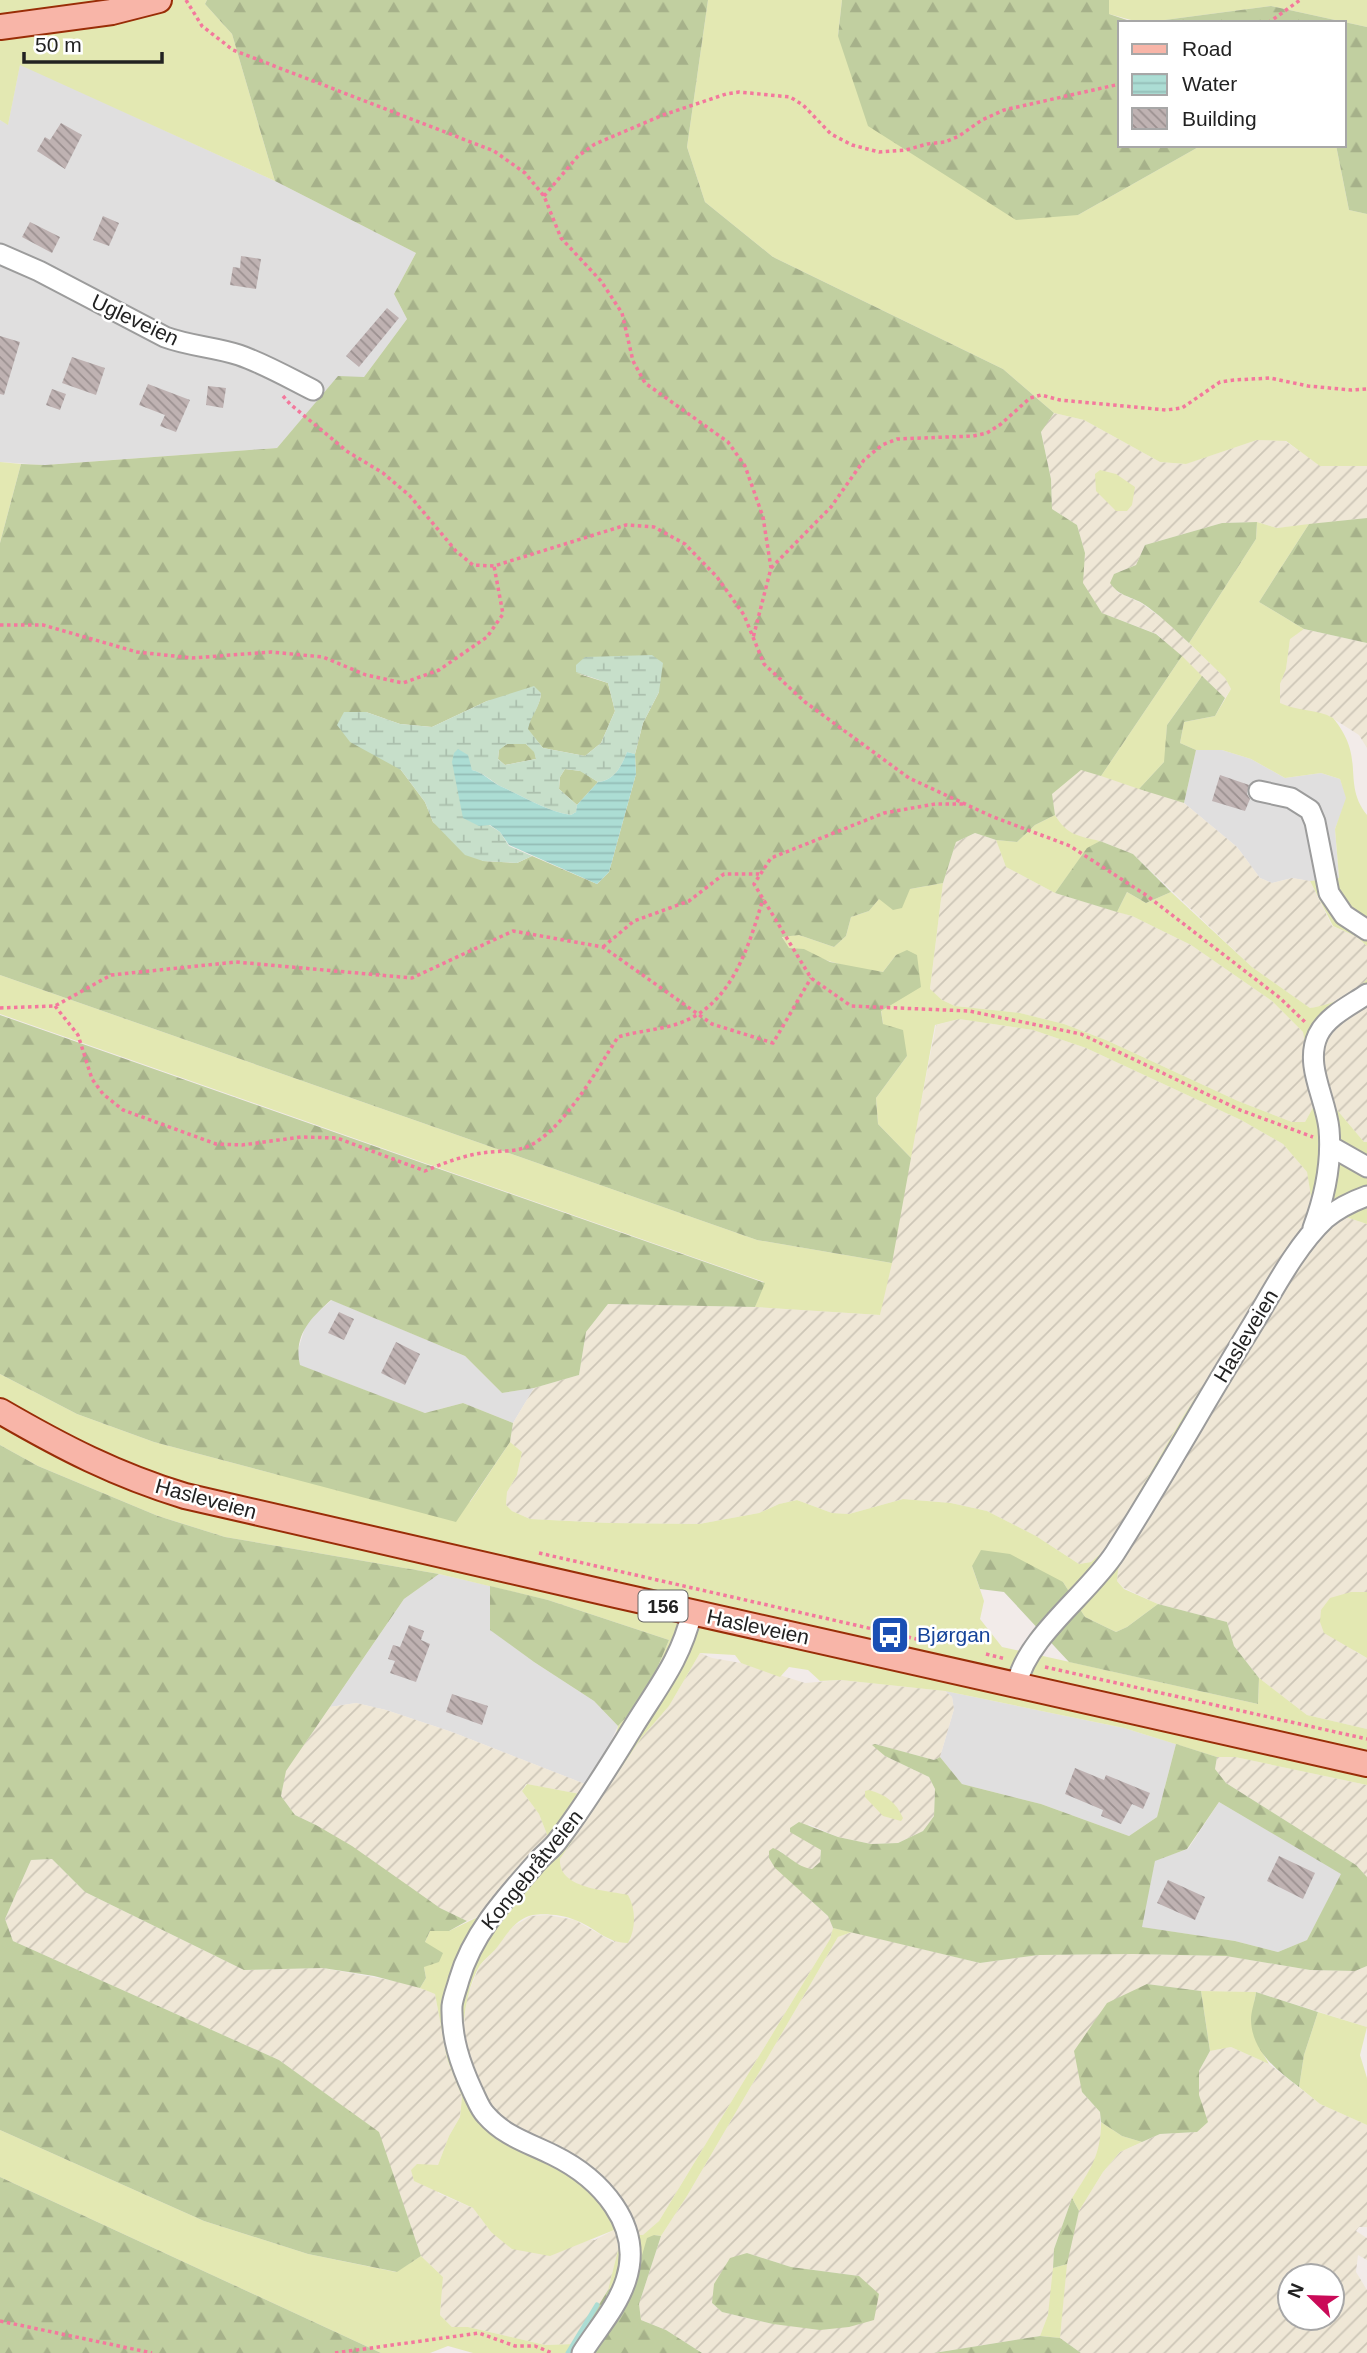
<svg xmlns="http://www.w3.org/2000/svg" width="1367" height="2353" viewBox="0 0 1367 2353" font-family="Helvetica,sans-serif">
  <style>
    .residential { fill: #e0dfdf }
    .farmland { fill: url(#farmland-furrows); fill-rule: evenodd }
    .grass { fill: #e3e8b2 }
    .forest { fill: url(#forest-firs); fill-rule: evenodd }
    .wetland { fill: url(#wetland-marsh); fill-rule: evenodd }
    .water { fill: url(#water-rules) }
    .lines { fill: none; stroke-linecap: round; stroke-linejoin: round }
    .stream { stroke: #acddd4; stroke-width: 5 }
    .building { fill: url(#building-back-hatch) }
    .minor-casing { stroke: #9c9c9c; stroke-width: 23 }
    .major-casing { stroke: #992d07; stroke-width: 28 }
    .path { stroke: #f4789d; stroke-width: 3.5; stroke-dasharray: 3.5 3.5; stroke-linecap: butt }
    .minor { stroke: #fff; stroke-width: 19 }
    .major { stroke: #f8b5a8; stroke-width: 24 }
    .labels { text-anchor: middle; stroke-width: 5; stroke-linejoin: round; paint-order: stroke }
    .shield { fill: #fff; stroke: #646464; stroke-width: 2 }
    .shield-label { font-size: 19px; font-weight: bold; fill: #222 }
    .street-label { font-size: 21px; fill: #222; stroke: #fff }
    .transit-label { font-size: 21px; fill: #164399; stroke: #fff; text-anchor: start }
  </style>
  <defs>
    <pattern id="farmland-furrows" width="10" height="10" patternUnits="userSpaceOnUse" patternTransform="scale(1.75)"><rect width="10" height="10" fill="#efe7d6"/><path d="M-1 1l2-2M0 10L10 0M9 11l2-2" fill="none" stroke="#cdc6b7"/></pattern>
    <pattern id="forest-firs" width="22" height="20" patternUnits="userSpaceOnUse" patternTransform="scale(1.75)"><rect width="22" height="20" fill="#c1cfa0"/><path d="M5 1l3.5 6h-7zM16 11l3.5 6h-7z" fill="#a6b18a"/></pattern>
    <pattern id="wetland-marsh" width="20" height="14" patternUnits="userSpaceOnUse" patternTransform="scale(1.75)"><rect width="20" height="14" fill="#c7dfca"/><path d="M1 5h8M5 5V1M11 12h8M15 12V8" fill="none" stroke="#abbfad"/></pattern>
    <pattern id="water-rules" width="6" height="5" patternUnits="userSpaceOnUse" patternTransform="scale(1.75)"><rect width="6" height="5" fill="#acddd4"/><path d="M0 2.5h6" fill="none" stroke="#94bdb6"/></pattern>
    <pattern id="building-back-hatch" width="6" height="6" patternUnits="userSpaceOnUse" patternTransform="scale(1.75)"><rect width="6" height="6" fill="#bfb2b2"/><path d="M-1 5l2 2M0 0l6 6M5-1l2 2" fill="none" stroke="#9b9090"/></pattern>
  </defs>
  <rect width="100%" height="100%" fill="#f2ebe9"/>
  <path class="residential" d="M20 64 275 181 416 253 394 294 407 319 364 377H338L277 448 44 465 0 462V120L8 124Z
    M1196 750H1222L1251 759 1285 778 1321 773 1340 779 1347 798 1335 829 1339 879 1310 881 1292 878 1272 883 1260 878 1237 847 1184 803Z
    M332 1300 465 1356 502 1393 534 1388 513 1423 463 1403 425 1413 299 1365 297 1353 307 1321Z
    M439 1574 490 1586 491 1630 534 1662 594 1701 618 1726 591 1782 585 1784 452 1732 386 1710 356 1703 330 1707 404 1599Z
    M945 1691 1124 1728 1176 1744 1157 1817 1129 1836 1041 1804 962 1784 940 1757 954 1709 952 1697Z
    M1219 1802 1342 1874 1307 1940 1278 1952 1235 1941 1141 1927 1155 1860 1188 1849Z"/>
  <path class="farmland" d="M1054 413 1084 420 1160 462 1185 464 1257 440 1285 441 1320 465 1367 466V518L1277 528 1257 522 1222 523 1145 545 1136 565 1114 574 1117 592 1141 603 1166 621 1225 678 1231 689 1225 698 1157 634 1102 613 1082 583 1085 553 1077 525 1052 509 1051 479 1041 431Z
    M1304 629 1367 643V748L1359 735 1329 716 1292 709 1279 703 1280 684 1286 668 1290 638Z
    M1081 769 1184 803 1237 847 1260 878 1272 883 1292 878 1310 881 1332 926 1357 937 1367 946V979L1362 985 1324 1007 1310 1008 1252 967 1133 854 1100 841 1079 837 1063 828 1055 815 1051 794Z
    M975 833 996 840 1006 867 1055 893 1132 916 1191 945 1272 1001 1303 1032 1315 1104 1305 1122H1292L1238 1101 1106 1040 1064 1024 1020 1013 955 1006 942 1000 930 990 943 883 956 842Z
    M1367 1000V1142H1364L1332 1104 1322 1079 1321 1048 1327 1033Z
    M959 1019 1033 1030 1086 1048 1241 1120 1283 1144 1307 1172 1313 1209 1304 1230 1184 1415 1106 1549 1091 1562 1079 1564 1036 1536 987 1511 951 1503 903 1499 849 1514 832 1513 797 1500 779 1504 759 1513 699 1524 609 1523 530 1519 512 1511 506 1505 507 1492 517 1475 522 1452 510 1442 513 1423 534 1388 579 1375 586 1332 608 1304 755 1307 880 1315 936 1025Z
    M1343 1216 1367 1224V1592H1351L1354 1651 1367 1658V1729L1307 1715 1259 1678 1234 1646 1227 1622 1158 1604 1124 1588 1117 1581 1118 1570 1127 1548 1230 1377 1311 1248Z
    M700 1653 712 1658 741 1663 805 1683 841 1680 945 1691 952 1697 954 1709 940 1757 934 1760 875 1744 885 1756 929 1777 935 1789 934 1816 923 1831 898 1843 871 1844 838 1837 808 1824 821 1850 820 1862 812 1869 801 1868 779 1850 808 1898 828 1916 833 1928 830 1939 659 2221 643 2236 638 2235 626 2208 543 2141 510 2124 499 2115 473 2079 463 2035 467 1996 480 1965 495 1950 508 1929 531 1916 548 1915 575 1920 615 1943 574 1883 565 1876 560 1867V1859L642 1737 669 1706Z
    M356 1703 386 1710 452 1732 585 1784 587 1788 580 1794 526 1784 522 1791 539 1814 548 1837 526 1867 482 1915 467 1921 440 1908 316 1825 295 1815 281 1796 285 1772 330 1707Z
    M1217 1757H1235L1367 1785V1877L1356 1865 1226 1783 1215 1769Z
    M52 1859 85 1892 244 1970 323 1968 411 1984 435 1994 447 2059 462 2097 460 2117 449 2136 438 2165V2193L473 2208 491 2232 595 2240 614 2230 620 2242 608 2290 574 2344 545 2345 468 2327H452L440 2315 443 2277 421 2256 378 2132 279 2060 13 1941 5 1919 31 1860Z
    M852 1932 980 1963 1039 1955 1133 1954 1226 1956 1310 1970 1355 1971 1367 1966V2027L1256 1992 1201 1991 1147 1984 1082 2092 1100 2112 1101 2140 1095 2163 1072 2198 1054 2249 1052 2289 1048 2315 1040 2336 934 2353H702L666 2330 641 2320 639 2304 661 2236 687 2196 838 1937ZM747 2253 791 2267 859 2276 773 2324 722 2312 712 2303Z
    M1231 2047 1269 2064 1320 2104 1367 2125V2227H1359L1356 2231 1367 2238V2260L1358 2255 1356 2272 1367 2290V2353H1081L1060 2338 1067 2258 1079 2211 1103 2172 1120 2152 1160 2134 1197 2132 1199 2071 1210 2051ZM1290 2276H1332V2318H1290Z"/>
  <path class="grass" d="M0 0H207L205 4 232 34 275 181 20 65 8 125 0 120Z
    M708 0H842L838 36 1078 215 1202 145H1336L1349 210 1367 214V466H1320L1286 441 1257 440 1186 464 1160 462 1084 420 1054 413 1003 369 773 257 705 202 687 147Z
    M1109 0H1367V27L1271 6 1142 23 1109 14Z
    M0 462 21 464 0 543Z
    M1100 470 1116 474 1135 487 1132 505 1127 511H1116L1096 491 1095 474Z
    M1257 522 1277 528 1309 524 1259 602 1304 629 1290 639 1286 669 1280 684V703C1296 711 1318 709 1333 718 1367 759 1341 782 1367 815V946L1357 937 1333 926 1310 881 1339 878 1335 829 1346 798 1340 779 1321 773 1285 778 1251 759 1222 750H1196L1180 743 1184 722 1215 716 1231 689 1225 678 1189 643 1256 539Z
    M1182 656 1202 676 1167 725 1165 761 1139 789 1101 776Z
    M1055 815C1067 835 1078 836 1100 841L1087 849 1055 893 1006 867 996 840 1017 842 1035 825Z
    M943 883 930 989 942 1000 955 1006 1020 1013 1064 1024 1106 1040 1238 1101 1292 1122H1305L1315 1104 1303 1032 1272 1001 1191 945 1132 916 1117 912 1127 892 1146 903 1171 892 1252 967 1310 1008C1329 1006 1355 994 1367 979V1000L1327 1033 1321 1048 1322 1079 1332 1104 1364 1142H1367V1224L1343 1216 1311 1248 1230 1377 1127 1548 1118 1570 1117 1581 1124 1589 1158 1604 1127 1627 1116 1632 1085 1617 1063 1582 972 1566 984 1601 980 1619 1002 1647 1258 1704 1259 1678 1307 1715 1367 1729V1785L1235 1757H1217L1124 1728 945 1691 841 1680 820 1681 808 1670 789 1667 780 1677 741 1663 735 1655 700 1653 669 1706 642 1737 560 1859C558 1889 606 1890 628 1895 636 1909 636 1929 628 1943 606 1943 595 1927 575 1920 564 1915 545 1913 533 1915 514 1919 506 1936 495 1950 490 1955 484 1960 480 1965 462 1995 458 2048 473 2079 480 2095 497 2113 510 2124L591 2170 626 2208 638 2235H643L659 2221 830 1939 833 1928 852 1932 838 1937 687 2196 661 2236 654 2235 638 2269 608 2290 620 2242 614 2230 550 2256 512 2249 491 2232 473 2208 414 2181 411 2170 417 2164 438 2165 449 2136 460 2117 462 2097 447 2059 435 1994 420 1988 426 1978 424 1967 425 1942 430 1931H449L482 1915 525 1867 548 1837 539 1814 522 1791 527 1784 580 1794 587 1788 585 1784 591 1782 615 1738 618 1726 646 1695 669 1640 548 1600 439 1574 225 1537 158 1516 38 1466 0 1445V1374L77 1414 154 1442 275 1474 470 1502 510 1442 522 1452 517 1475 507 1492 506 1505 512 1511 530 1519 609 1523 699 1524 759 1513 779 1504 797 1500 832 1513 849 1514 903 1499 951 1503 987 1511 1036 1536 1079 1564 1091 1562 1106 1549 1184 1415 1304 1230 1313 1209 1307 1172 1283 1144 1241 1120 1086 1048 1033 1030 959 1019 935 1025 911 1158 878 1124 876 1098 907 1056 883 1024 881 1010 893 1002 896 955 883 972C866 970 848 967 832 962 814 957 809 950 788 948L782 936 799 935 834 947 846 936 851 917 869 911 879 899 910 889Z
    M0 975 757 1240 892 1263 880 1315 755 1307 764 1282 0 1014Z
    M1351 1592H1367V1658L1324 1633 1320 1622 1321 1610 1330 1598Z
    M869 1790C886 1795 896 1802 903 1818L901 1821 883 1816 865 1797V1791Z
    M1201 1991 1256 1992C1250 2026 1251 2034 1269 2064L1231 2047 1210 2051Z
    M1318 2012 1367 2027 1360 2055 1367 2078V2125L1320 2104 1299 2087 1304 2055Z
    M1101 2122 1122 2136 1142 2142 1120 2152 1103 2172 1079 2211 1072 2198C1090 2170 1101 2156 1101 2122Z
    M0 2130 204 2221 308 2254 396 2272 421 2256 443 2277 440 2315 452 2327H468L545 2345 574 2344 576 2353H473L448 2346 430 2353H381L0 2177Z
    M1067 2264 1060 2338 1040 2336 1048 2315 1053 2268Z"/>
  <path class="forest" d="M207 0H708L687 147 705 202 773 257 1003 369 1054 413 1041 432 1051 479 1052 509 1077 525 1085 553 1083 583 1102 613 1156 634 1182 656 1101 776 1081 770 1052 794 1055 815 1035 825 1017 842 996 840 975 833 956 842 943 883 910 889 902 908 893 910 879 899 869 911 851 917 846 936 834 947 799 935 782 937 789 948 804 949 830 962 883 972 896 955 907 950 917 955 921 987 881 1011 883 1024 903 1030 907 1056 876 1098 878 1124 911 1158 892 1263 757 1240 0 975V543L21 464 45 465 277 448 338 376 364 377 407 319 394 294 416 253 275 181 232 34 205 4ZM576 673 659 692 643 723 635 754 636 774 609 872 597 884 532 856 517 863 483 861 433 822 425 802 401 770 366 712 400 724 432 727 487 701 541 693C540 707 531 714 527 729L543 748 585 756 601 743 615 711 608 683Z
    M842 0H1109V14L1136 23H1120V145H1202L1078 215 1016 220 868 126 838 36Z
    M1271 6 1367 27V214L1349 210 1336 145H1344V23H1142Z
    M1367 518V643L1304 629 1259 602 1309 524Z
    M1257 522 1256 539 1189 643C1174 629 1159 614 1142 603 1128 595 1120 597 1110 583L1114 574 1136 565 1145 545 1222 523Z
    M1202 676 1225 698 1215 716 1184 722 1180 743 1196 750 1184 803 1139 789 1164 762 1167 725Z
    M507 744H526L535 752 536 759 505 765 498 759 499 749Z
    M565 769 581 771 598 782 577 805 559 789 560 777Z
    M1100 841 1133 854 1171 892 1146 903 1127 892 1117 912 1055 893 1087 848Z
    M0 1015 765 1283 755 1307 608 1304 586 1332 579 1375 534 1388 502 1393 465 1356 331 1300C311 1318 293 1335 300 1365L425 1413 463 1403 513 1423 510 1442 456 1522 154 1442 77 1414 0 1374Z
    M0 1445 38 1466 158 1516 225 1537 439 1574 404 1599 286 1771 281 1796 295 1815 316 1825 352 1846 440 1908 467 1921 449 1931H430L425 1942 443 1953 439 1962 424 1967 426 1978 420 1988 374 1976 323 1968 244 1970 85 1892 52 1859 31 1860 5 1919 13 1941 279 2060 379 2132 421 2256 397 2272 308 2254 204 2221 0 2130Z
    M981 1550 1010 1554 1063 1582 1085 1617 1116 1632 1127 1627 1158 1604 1227 1622 1234 1646 1259 1678 1258 1704 1069 1662 1004 1592 980 1589 972 1566Z
    M490 1586 548 1600 669 1640 646 1695 618 1726 594 1701 534 1662 490 1630Z
    M875 1744 934 1760 940 1757 962 1784 1041 1804 1129 1836 1157 1817 1176 1744 1217 1757 1215 1769 1226 1783 1356 1865 1367 1877V1966L1355 1971 1310 1970 1226 1956 1133 1954 1039 1955 980 1963 833 1928 828 1916 775 1868 769 1858V1851L773 1848C788 1854 796 1867 812 1869L820 1862 821 1850 790 1832V1828L799 1822 838 1837 871 1844 898 1843 923 1831 934 1816 935 1789 929 1777 885 1756 872 1745ZM1219 1802 1341 1874 1307 1940 1278 1952 1235 1941 1142 1927 1155 1861 1187 1849Z
    M1147 1984 1201 1991 1210 2051 1199 2071V2095L1208 2122 1197 2132 1160 2134 1142 2142 1122 2136 1101 2122 1100 2112 1082 2092 1074 2051 1107 2003Z
    M1256 1992 1318 2012 1304 2055 1299 2087C1277 2070 1252 2052 1251 2020 1251 2011 1255 2001 1256 1992Z
    M0 2177 381 2353H0Z
    M1072 2198 1079 2211 1067 2264 1053 2268 1054 2249Z
    M654 2235 661 2236 639 2304 641 2320 666 2330 702 2353H576L574 2344 608 2290 638 2269 647 2238Z
    M747 2253 791 2267 859 2276 879 2294 874 2320 849 2327 820 2330 773 2324 722 2312 712 2303 714 2284 730 2258Z
    M1040 2336 1060 2338 1081 2353H934Z"/>
  <path class="wetland" d="M652 655 663 663 659 692 643 723 635 754 627 752C621 767 615 780 598 782L580 771 565 769 560 777 559 789 577 805 576 812 571 815C544 810 525 797 500 786 490 780 484 773 472 770L458 749 489 825 500 832 509 846 532 856 517 863 483 861 465 855 433 822 425 802 401 770 350 742 337 725 344 712H366L400 724 432 727 487 701 534 686 541 693C540 708 531 715 528 729L543 748 585 756 601 743 615 711 608 683 576 672V665L585 657ZM507 744H526L534 752 536 759 505 765 498 759 499 750Z"/>
  <path class="water" d="M458 749 468 755 472 770C484 773 490 781 500 786 525 797 544 810 571 815L576 812 577 805 598 782C615 780 621 767 627 752L635 754 636 774 609 872 597 884 509 845 500 832 490 825 479 826 463 818 452 762 454 753Z"/>
  <g class="lines">
    <path class="stream" d="M568 2353 597 2305"/>
  </g>
  <path class="building" d="M61 123 82 135 65 169 37 151 45 137 50 140Z
    M103 216 119 223 109 246 93 240Z
    M30 222 60 237 52 253 22 237Z
    M241 256 261 259 256 289 230 285 233 267 240 268Z
    M387 308 399 318 359 367 346 356Z
    M0 336 20 342 4 395 0 394Z
    M72 357 105 368 96 395 62 383Z
    M148 384 190 400 176 432 160 426 165 415 139 405Z
    M208 386 226 388 223 408 206 405Z
    M52 389 66 394 60 410 46 405Z
    M1220 775 1249 785 1247 794 1250 799 1245 811 1212 801Z
    M339 1312 354 1319 344 1340 328 1333Z
    M396 1342 420 1354 405 1385 381 1373Z
    M409 1625 424 1631 421 1640 430 1644 416 1682 390 1673 395 1661 388 1659 393 1645 400 1647Z
    M452 1694 488 1706 482 1725 446 1712Z
    M1075 1768 1104 1780 1106 1775 1150 1793 1143 1809 1132 1804 1121 1824 1101 1816 1103 1810 1065 1794Z
    M1279 1856 1315 1873 1303 1899 1267 1881Z
    M1168 1880 1205 1897 1195 1920 1157 1903Z"/>
  <g class="lines">
    <g class="minor-casing">
      <path id="minor" d="M0 254 39 271 165 337C189 346 215 347 239 355 265 364 289 378 313 390
        M1259 791 1291 798 1310 810 1315 822 1329 893 1344 915 1367 930
        M1330 1146 1367 1167
        M1313 1228C1325 1196 1332 1164 1329 1129 1326 1098 1304 1065 1318 1035 1327 1016 1351 1005 1367 994
        M1017 1684C1026 1638 1089 1593 1115 1553 1163 1478 1206 1400 1253 1324 1273 1291 1296 1246 1325 1219 1337 1209 1353 1201 1367 1196
        M582 2353C597 2329 617 2308 626 2280 644 2225 600 2178 553 2155 529 2143 504 2136 486 2115 480 2109 477 2100 473 2092 460 2064 451 2037 452 2006 453 1997 457 1988 459 1980 472 1934 506 1897 537 1862 544 1854 553 1848 559 1839 586 1804 609 1766 632 1729 657 1688 681 1660 692 1612"/>
    </g>
    <g class="major-casing">
      <path id="major" d="M0 27 112 12 159 0
        M0 1411C62 1447 116 1475 185 1496L616 1595 1367 1764"/>
    </g>
    <path class="path" d="M186 0 202 26 233 50 494 151 525 173 544 196 561 238 601 281 622 313 633 361 645 383 728 442 745 466 763 517 771 568 753 638
      M1268 23 1300 0
      M544 196 578 156 595 144 663 115 726 94 739 92 790 97 803 105 831 134 852 145 879 152 906 150 927 144 945 142 959 136 982 120 1004 110 1120 84
      M283 396 290 404 348 452 383 473 410 496 456 551 473 565 494 566 626 525 654 527 685 544 717 577 744 615 764 664 805 702 909 778 991 816 1070 846 1146 895 1280 998 1306 1023
      M771 568 831 507 864 460 882 445 897 439 973 436 987 433 1001 424 1030 398 1041 395 1060 400 1166 410 1182 408 1220 382 1234 380 1270 378 1308 386 1351 390 1367 389
      M0 625H43L137 652 192 658 271 652 323 657 366 675 403 683 439 670 487 637 503 614 494 566
      M963 804H935L884 813 771 858 754 884 811 978 851 1006 969 1011 1081 1034 1240 1110 1313 1137
      M603 947 634 921 689 901 724 874H759
      M55 1006 78 1035 92 1079 103 1094 123 1110 216 1144 242 1145 301 1137 337 1138 425 1171C444 1163 462 1156 482 1153 494 1151 508 1152 520 1149 559 1140 597 1069 618 1037 638 1031 658 1030 677 1024 732 1006 748 948 763 899
      M0 1008 55 1006 111 975 236 962 412 978 513 931 603 947 712 1024 773 1043 811 978
      M539 1553 921 1640
      M986 1654 1006 1659
      M1045 1667 1367 1739
      M0 2321 152 2353
      M335 2353 479 2333 515 2346H535L552 2353"/>
    <use href="#minor" class="minor"/>
    <use href="#major" class="major"/>
  </g>
  <defs>
    <g id="bus-square" transform="scale(2.0125)"><rect x="-9" y="-9" width="18" height="18" rx="4" fill="#1a4fb4" stroke="#fff"/><path d="M-5-6H5V4H4V6H2V4H-2V6H-4V4H-5ZM-3.5-4V0h7V-4ZM-3.5 1.2v1.5H-2V1.2ZM2 1.2v1.5H3.5V1.2Z" fill="#fff"/></g>
  </defs>
  <g fill-rule="evenodd">
    <use href="#bus-square" x="890" y="1635"/>
  </g>
  <g class="labels">
    <rect class="shield" x="638.5" y="1590.5" width="49" height="31" rx="5"/>
    <g class="shield-label">
      <text x="663" y="1613">156</text>
    </g>
    <g class="street-label">
      <text transform="translate(135 320) rotate(25)" y="7">Ugleveien</text>
      <text transform="translate(1246 1336) rotate(-59)" y="7">Hasleveien</text>
      <text transform="translate(206 1499) rotate(15)" y="7">Hasleveien</text>
      <text transform="translate(758 1627) rotate(12)" y="7">Hasleveien</text>
      <text transform="translate(532 1870) rotate(-51)" y="7">Kongebråtveien</text>
    </g>
    <g class="transit-label">
      <text x="917" y="1642">Bjørgan</text>
    </g>
  </g>
  <rect x="1118" y="21" width="228" height="126" fill="#ffffff" stroke="#a7a7a7" stroke-width="2"/>
  <rect x="1132" y="44" width="35" height="10" fill="#f8b5a8" stroke="#a7a7a7" stroke-width="2"/>
  <text x="1182" y="56" font-size="21" fill="#222222">Road</text>
  <rect x="1132" y="74" width="35" height="21" fill="url(#water-rules)" stroke="#a7a7a7" stroke-width="2"/>
  <text x="1182" y="91" font-size="21" fill="#222222">Water</text>
  <rect x="1132" y="108" width="35" height="21" fill="url(#building-back-hatch)" stroke="#a7a7a7" stroke-width="2"/>
  <text x="1182" y="126" font-size="21" fill="#222222">Building</text>
  <g transform="translate(1311 2297) rotate(293)"><circle r="33" fill="#ffffff" stroke="#a7a7a7" stroke-width="2"/>
  <path d="M0-5L12 26L0 18L-12 26Z" fill="#ca0a58"/>
  <text y="-10" font-size="19" font-weight="bold" text-anchor="middle" fill="#222222">N</text>
  </g>
  <path d="M24 52v10h138v-10" fill="none" stroke="#222222" stroke-width="3.5"/>
  <text x="35" y="52" font-size="21" fill="#222222" stroke="#ffffff" stroke-width="5" paint-order="stroke">50 m</text>
</svg>
